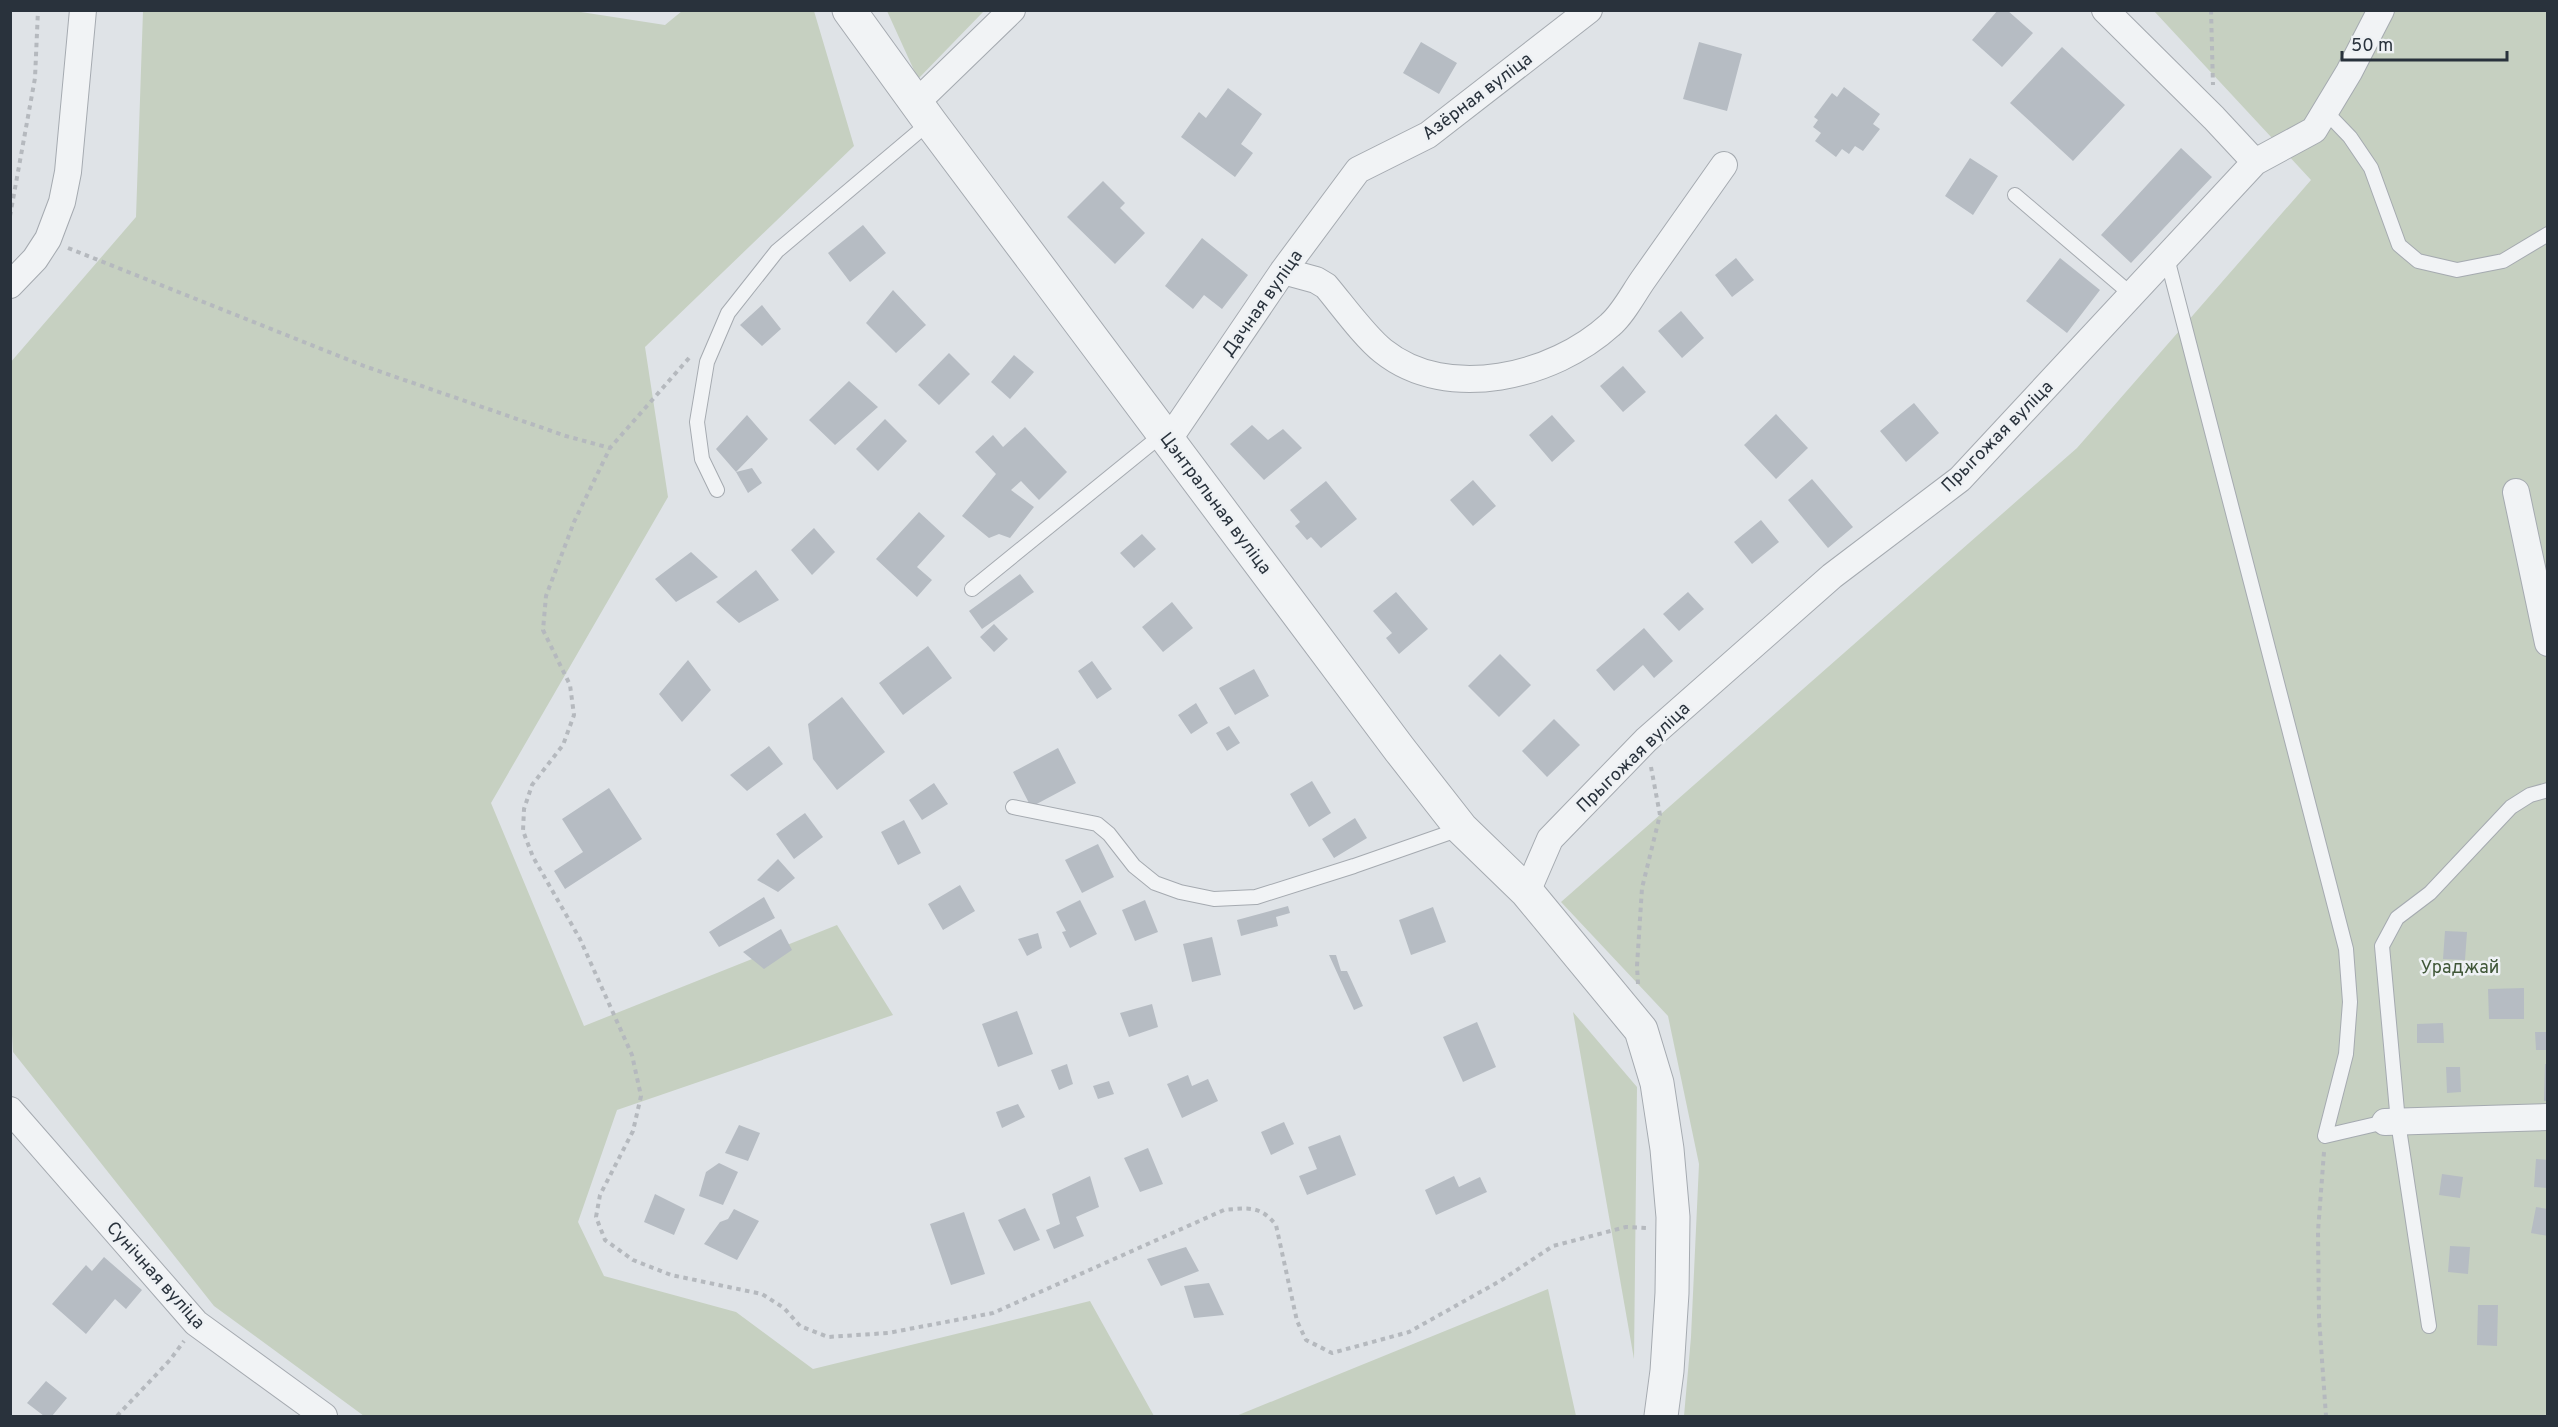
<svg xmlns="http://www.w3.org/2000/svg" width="2558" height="1427" viewBox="0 0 2558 1427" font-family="Overpass,sans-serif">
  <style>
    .green { fill: #c6d0c1 }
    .building { fill: #b6bcc3 }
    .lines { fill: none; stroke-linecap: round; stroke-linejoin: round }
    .service-casing { stroke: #a5aab0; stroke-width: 16 }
    .minor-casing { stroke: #a5aab0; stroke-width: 28 }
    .tertiary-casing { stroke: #a5aab0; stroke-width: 35 }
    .path { stroke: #b5b9be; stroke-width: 4; stroke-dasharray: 4.5 4.5; stroke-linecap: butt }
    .service { stroke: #f1f3f5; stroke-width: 14 }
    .minor { stroke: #f1f3f5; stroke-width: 26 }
    .tertiary { stroke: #f1f3f5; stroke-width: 33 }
    .labels { text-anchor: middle; stroke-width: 5; stroke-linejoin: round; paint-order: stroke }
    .street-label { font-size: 18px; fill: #29323c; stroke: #eef1f4 }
    .park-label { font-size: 18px; fill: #405738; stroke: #eef1f4 }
  </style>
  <rect width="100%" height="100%" fill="#dfe3e7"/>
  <path class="green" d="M581 10V12L665 25 682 11H814L854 146 645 347 668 497 491 803 584 1026 837 925 893 1015 617 1110 578 1222 604 1276 736 1312 813 1369 1090 1301 1154 1416H364L214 1306 13 1052 10 1000V363L136 217 143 11Z
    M887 11H984L918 79Z
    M2154 11H2547V1416H1684L1691 1337 1699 1164 1668 1016 1561 902 2077 448 2311 180Z
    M1573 1012 1637 1087 1634 1359Z
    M1548 1289 1576 1416H1236Z"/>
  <path class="building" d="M1998 10H2007L2033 33 2002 67 1972 40Z
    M1421 42 1457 63 1439 94 1403 73Z
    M1699 42 1742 54 1727 111 1683 99Z
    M2062 47 2125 105 2073 161 2010 103Z
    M1844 87 1880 114 1873 124 1880 129 1863 151 1855 146 1849 154 1842 149 1836 157 1815 141 1821 133 1813 127 1818 120 1814 117 1832 93 1837 97Z
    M1228 88 1262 114 1241 144 1253 153 1235 177 1181 137 1199 112 1206 118Z
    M2181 148 2212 177 2131 263 2101 235Z
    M1970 158 1998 176 1973 215 1945 196Z
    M1103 181 1125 203 1120 208 1145 233 1115 264 1067 217Z
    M863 225 886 253 850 282 828 253Z
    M1202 238 1248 275 1222 309 1204 295 1193 309 1165 286Z
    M1736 258 1754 280 1732 297 1715 275Z
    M2060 258 2100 290 2067 333 2026 301Z
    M893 290 926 325 896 353 866 323Z
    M762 305 781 329 762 346 740 325Z
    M1681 311 1704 338 1682 358 1658 331Z
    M949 353 970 374 939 405 918 385Z
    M1014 355 1034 372 1010 399 991 382Z
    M1623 366 1646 392 1623 412 1600 386Z
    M849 381 878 407 835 445 809 420Z
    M1914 403 1939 433 1906 462 1880 431Z
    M1776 414 1808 448 1776 479 1744 445Z
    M747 415 768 439 736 472 716 449Z
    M1552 415 1575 441 1552 462 1529 435Z
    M885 419 907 441 878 471 856 449Z
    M1252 425 1268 440 1283 429 1302 448 1264 480 1230 444Z
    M1025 427 1067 472 1039 500 1021 481 1011 490 1034 507 1010 538 999 534 989 538 962 516 996 474 975 452 993 435 1003 447Z
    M752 468 762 483 748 493 736 472Z
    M1812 479 1853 527 1828 548 1788 500Z
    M1473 480 1496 506 1473 526 1450 500Z
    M1326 481 1357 519 1321 548 1311 537 1307 540 1295 526 1300 522 1290 510Z
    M919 512 945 536 917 567 932 580 917 597 876 559Z
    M1761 520 1779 542 1752 564 1734 542Z
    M814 528 835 552 812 575 791 550Z
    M1142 534 1156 549 1134 568 1120 553Z
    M691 552 718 577 676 602 655 579Z
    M756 570 779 600 739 623 716 602Z
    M1020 574 1034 592 982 629 969 611Z
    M1396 592 1428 629 1399 654 1386 638 1392 633 1373 611Z
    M1688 592 1704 609 1679 631 1663 614Z
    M1172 602 1193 628 1163 652 1142 627Z
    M994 624 1008 639 994 652 980 637Z
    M1644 628 1673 661 1654 678 1643 665 1614 691 1596 670Z
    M928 646 952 678 903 715 879 683Z
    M1500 654 1531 685 1499 717 1468 686Z
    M688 660 711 690 682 722 659 694Z
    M1092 661 1112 689 1097 699 1078 671Z
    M1254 669 1269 696 1235 715 1219 688Z
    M842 697 885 752 837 790 813 759 808 724Z
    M1196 703 1208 723 1191 734 1178 715Z
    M1554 719 1580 745 1547 777 1522 751Z
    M1229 726 1240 743 1227 751 1216 733Z
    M769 746 783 764 747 791 730 775Z
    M1058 748 1076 783 1031 807 1013 772Z
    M1312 781 1331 813 1309 827 1290 794Z
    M934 783 948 804 922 820 909 800Z
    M609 788 642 839 565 889 554 871 583 852 562 819Z
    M805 813 823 837 794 859 776 834Z
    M1355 818 1367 838 1334 858 1322 839Z
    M904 820 921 853 898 865 881 832Z
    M1098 844 1114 877 1082 893 1065 860Z
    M778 859 795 878 778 892 757 880Z
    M960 885 975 911 943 930 928 904Z
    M764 897 775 918 719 947 709 932Z
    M1080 900 1097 934 1070 948 1062 932 1066 931 1056 912Z
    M1145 900 1158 932 1135 941 1122 910Z
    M1288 906 1290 913 1276 917 1278 926 1241 936 1237 920Z
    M1433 907 1446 942 1411 955 1399 920Z
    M781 929 792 950 764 969 743 952Z
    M2445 931 2467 932 2465 960 2443 959Z
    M1038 933 1042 948 1027 956 1018 939Z
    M1212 937 1221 975 1192 982 1183 944Z
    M1329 955H1336L1341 971H1347L1363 1006 1354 1010Z
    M2524 988V1019H2489L2488 989Z
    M1152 1004 1158 1027 1129 1037 1120 1013Z
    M1017 1011 1033 1054 998 1067 982 1024Z
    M1477 1022 1496 1067 1463 1082 1443 1037Z
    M2443 1023 2444 1043H2417V1024Z
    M2535 1032H2548V1050H2536Z
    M1067 1064 1073 1084 1059 1090 1051 1070Z
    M2545 1064H2548V1101H2544Z
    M2446 1067H2460L2461 1092 2447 1093Z
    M1188 1075 1192 1086 1208 1079 1218 1101 1182 1118 1167 1084Z
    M1109 1081 1114 1094 1098 1099 1093 1086Z
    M1018 1104 1025 1117 1002 1128 996 1112Z
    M1284 1122 1294 1144 1271 1155 1261 1132Z
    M739 1125 760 1133 748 1161 725 1153Z
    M1340 1135 1356 1175 1307 1195 1299 1176 1317 1169 1308 1147Z
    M1148 1148 1163 1184 1140 1192 1124 1158Z
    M2536 1159 2548 1160V1188L2534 1187Z
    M719 1163 738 1172 723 1205 699 1196 706 1172Z
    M2442 1174 2463 1177 2460 1198 2439 1195Z
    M1090 1176 1099 1207 1076 1217 1084 1236 1054 1249 1046 1230 1060 1224 1052 1194Z
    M1454 1176 1459 1187 1480 1177 1487 1192 1436 1215 1425 1190Z
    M655 1194 685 1209 674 1235 644 1222Z
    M2536 1207 2548 1209V1236L2531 1233Z
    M1025 1208 1040 1240 1014 1251 998 1220Z
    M734 1209 759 1221 737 1260 704 1244 720 1222 728 1219Z
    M964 1212 985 1274 951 1285 930 1224Z
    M2450 1246 2470 1247 2468 1274 2448 1272Z
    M1186 1247 1199 1271 1161 1286 1147 1259Z
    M104 1257 142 1290 126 1309 115 1299 86 1334 52 1304 86 1265 92 1271Z
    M1209 1283 1224 1315 1194 1318 1184 1286Z
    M2478 1305H2498L2497 1346 2477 1345Z
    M46 1381 67 1398 52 1416H44L27 1403Z"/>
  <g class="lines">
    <g class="service-casing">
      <path id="service" d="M2325 111 2350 137 2371 168 2399 245 2418 261 2457 270 2503 261 2548 234
        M2015 195 2132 295
        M2167 258 2346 949 2350 1002 2346 1054 2325 1136 2385 1122
        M717 490 702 459 697 422 707 362 728 313 777 251 930 122
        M972 589 1164 433
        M1013 807 1097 824 1109 834 1134 866 1155 883 1180 892 1214 899 1256 897 1354 866 1460 829
        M2429 1326 2398 1122 2382 946 2397 918 2430 893 2511 807 2530 795 2548 790"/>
    </g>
    <g class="minor-casing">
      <path id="minor" d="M2105 10 2214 118 2255 162
        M916 103 1012 10
        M1283 271 1316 280 1326 286C1342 305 1365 337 1383 351 1448 403 1554 376 1610 325 1624 313 1634 292 1645 277 1671 240 1698 202 1724 165
        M10 285 35 259 48 239 62 202 68 172 83 10
        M1169 439 1283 271 1358 170 1428 135 1589 10
        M2516 492 2548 643
        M1527 892 1550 839 1646 740 1832 576 1960 479 2255 162 2314 130 2349 72 2381 10
        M10 1110 196 1323 324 1416
        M2385 1122 2548 1117"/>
    </g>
    <g class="tertiary-casing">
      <path id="tertiary" d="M849 10 930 122 1400 750 1461 828 1527 892 1641 1030 1657 1083 1667 1149 1673 1217 1672 1293 1667 1371 1661 1416"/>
    </g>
    <path class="path" d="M2211 10 2213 85
      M10 216 35 78 38 10
      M68 248 364 366 566 436 610 448
      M689 358 610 448 574 522 546 596 543 630 570 685 574 715 563 745 532 785 524 809 523 831 533 857 580 939 632 1055 641 1096 633 1131 600 1195 596 1217 605 1240 633 1260 671 1275 762 1294 784 1308 800 1326 828 1337 888 1333 993 1313 1224 1210C1248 1208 1260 1205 1276 1225L1297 1321 1306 1340 1332 1353 1409 1332 1500 1281 1553 1246 1626 1227 1648 1228
      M1638 984 1637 966 1642 888 1660 815 1651 767
      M2324 1152 2318 1231 2319 1318 2326 1416
      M117 1416 170 1360 184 1341"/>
    <use href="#service" class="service"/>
    <use href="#minor" class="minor"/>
    <use href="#tertiary" class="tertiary"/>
  </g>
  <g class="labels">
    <g class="street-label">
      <text transform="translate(1477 96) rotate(-37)" y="6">Азёрная вуліца</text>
      <text transform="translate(1262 303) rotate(-55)" y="6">Дачная вуліца</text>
      <text transform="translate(1997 436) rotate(-45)" y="6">Прыгожая вуліца</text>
      <text transform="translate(1216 503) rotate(53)" y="6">Цэнтральная вуліца</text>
      <text transform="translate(1633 757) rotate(-44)" y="6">Прыгожая вуліца</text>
      <text transform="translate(156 1275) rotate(48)" y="6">Сунічная вуліца</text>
    </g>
    <g class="park-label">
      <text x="2460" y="973">Ураджай</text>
    </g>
  </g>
  <rect width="2558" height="1427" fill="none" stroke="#29323c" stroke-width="24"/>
  <path d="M2342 51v9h165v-9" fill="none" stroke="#29323c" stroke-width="3"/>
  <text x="2351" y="51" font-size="18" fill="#29323c" stroke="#eef1f4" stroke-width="4.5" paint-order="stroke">50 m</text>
</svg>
